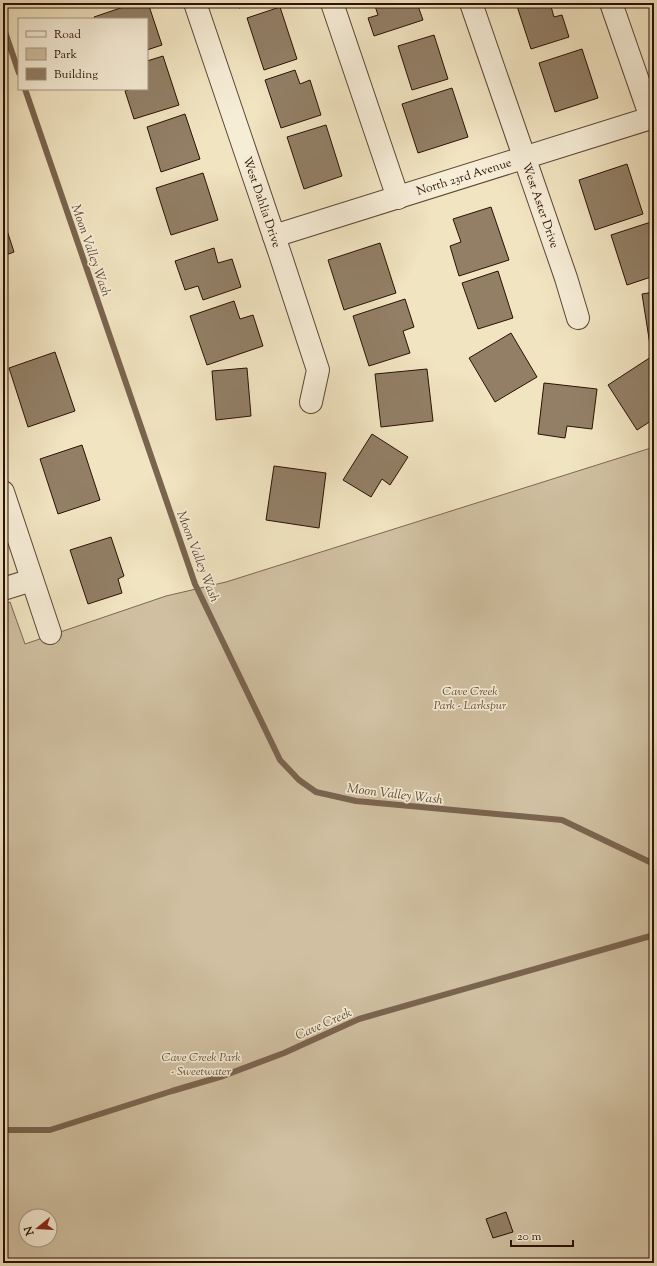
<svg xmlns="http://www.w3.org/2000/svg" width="657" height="1266" viewBox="0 0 657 1266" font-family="'Sorts Mill Goudy',serif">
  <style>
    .green { fill: #d0c0a1; stroke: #7e6852; fill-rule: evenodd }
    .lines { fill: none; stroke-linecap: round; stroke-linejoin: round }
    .stream { stroke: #7a644f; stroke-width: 6 }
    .building { fill: #927f66; stroke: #2c1104 }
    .minor-casing { stroke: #5d4633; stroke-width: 24 }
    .minor { stroke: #f6edd7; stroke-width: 22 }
    .labels { text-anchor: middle; stroke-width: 3.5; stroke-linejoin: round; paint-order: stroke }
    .street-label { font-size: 12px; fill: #2c1104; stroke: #f6edd7 }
    .park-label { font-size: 12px; font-style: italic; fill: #654e3b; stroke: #f6edd7 }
    .water-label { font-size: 13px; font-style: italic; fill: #604936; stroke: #f6edd7 }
  </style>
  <rect width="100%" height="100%" fill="#f1e4c1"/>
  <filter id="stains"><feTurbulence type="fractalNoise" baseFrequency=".005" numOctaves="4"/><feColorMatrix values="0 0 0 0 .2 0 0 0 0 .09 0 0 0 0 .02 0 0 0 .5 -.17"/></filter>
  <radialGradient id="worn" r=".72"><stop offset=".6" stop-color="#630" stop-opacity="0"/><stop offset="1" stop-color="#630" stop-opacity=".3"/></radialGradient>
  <path class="green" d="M654 447V1263H3V604L10 602 25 644 166 596 226 582ZM26 1216H50V1240H26Z"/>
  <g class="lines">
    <path class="stream" d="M3 26 19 73
      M25 89 195 584 280 760 299 780 316 792 356 801 562 820 654 864
      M3 1130H50L172 1091 223 1076 284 1053 359 1019 654 935"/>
  </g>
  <path class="building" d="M135 3H148L162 45 147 50V19H95L94 17Z
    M237 3H256L239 8Z
    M374 3H417L423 20 374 36 368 18 378 15Z
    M516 3H550L554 17 562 15 569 37 531 49Z
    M280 7 297 59 264 70 247 18Z
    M434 35 448 79 412 90 398 46Z
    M582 49 598 98 555 112 539 63Z
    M163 56 179 105 134 119 125 91 131 89H147V61Z
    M295 70 300 84 310 80 321 115 281 128 265 80Z
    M452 88 468 137 418 153 402 104Z
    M185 114 200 159 161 172 147 127Z
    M326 125 342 176 304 189 287 137Z
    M627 164 643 214 595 230 579 180Z
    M203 173 218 220 171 235 156 188Z
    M491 207 509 260 459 276 450 246 461 242 453 219Z
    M3 218 14 252 3 256Z
    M654 221V276L627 285 611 235Z
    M380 243 396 293 344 310 328 260Z
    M214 248 218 263 232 259 241 287 203 300 198 286 185 290 175 261Z
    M498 271 513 318 478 329 462 283Z
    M654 292V344L650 345 642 294Z
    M405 299 414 327 403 331 410 353 369 366 353 316Z
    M234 301 240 319 253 315 263 346 207 365 190 316Z
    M511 333 537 377 495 402 469 358Z
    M55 352 75 411 28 427 9 368Z
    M654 355V419L637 430 608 385Z
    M247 368 251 416 216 420 212 371Z
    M427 369 433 421 381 427 375 374Z
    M544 383 597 389 592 429 567 426 565 438 538 434Z
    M372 434 408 457 390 485 382 479 371 497 343 480Z
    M82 445 100 500 58 514 40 459Z
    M274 466 326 473 319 528 266 520Z
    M111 537 124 576 118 579 122 593 88 604 70 550Z
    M506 1212 513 1232 493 1238 486 1219Z"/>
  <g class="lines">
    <g class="minor-casing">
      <g id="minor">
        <path id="s1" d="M195 3 280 254 318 370 311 402"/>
        <path d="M332 3 398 198"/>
        <path id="s2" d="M471 3 566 278 578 318"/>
        <path d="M611 3 651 118"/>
        <path id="s3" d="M274 236 654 117"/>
        <path d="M3 492 50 633"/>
        <path d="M3 589 32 580"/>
      </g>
    </g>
    <use href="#minor" class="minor"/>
  </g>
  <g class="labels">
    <g class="street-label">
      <text dy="4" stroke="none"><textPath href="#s3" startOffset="199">North 23rd Avenue</textPath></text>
      <text dy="4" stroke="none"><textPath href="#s1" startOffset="210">West Dahlia Drive</textPath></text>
      <text dy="4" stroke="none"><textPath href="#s2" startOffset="214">West Aster Drive</textPath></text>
    </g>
    <g class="park-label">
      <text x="470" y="695">Cave Creek<tspan x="470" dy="14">Park - Larkspur</tspan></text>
      <text x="201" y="1061">Cave Creek Park<tspan x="201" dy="14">- Sweetwater</tspan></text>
    </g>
    <g class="water-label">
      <text transform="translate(92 250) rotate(71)" y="5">Moon Valley Wash</text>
      <text transform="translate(199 556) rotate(69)" y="5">Moon Valley Wash</text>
      <text transform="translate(395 793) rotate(7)" y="5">Moon Valley Wash</text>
      <text transform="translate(323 1023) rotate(-24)" y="5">Cave Creek</text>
    </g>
  </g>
  <rect width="657" height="1266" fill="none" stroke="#f1e4c1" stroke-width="16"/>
  <rect x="4" y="4" width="649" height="1258" fill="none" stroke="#2c1104" stroke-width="2"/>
  <rect x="8" y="8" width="641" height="1250" fill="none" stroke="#2c1104"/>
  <rect x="18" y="18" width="130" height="72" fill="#f6edd7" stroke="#a59583"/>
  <rect x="26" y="31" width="20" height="6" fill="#f6edd7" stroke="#a59583"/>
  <text x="54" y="38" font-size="12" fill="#2c1104">Road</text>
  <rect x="26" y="48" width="20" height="12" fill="#d0c0a1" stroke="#a59583"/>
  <text x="54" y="58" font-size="12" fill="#2c1104">Park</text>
  <rect x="26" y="68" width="20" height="12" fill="#927f66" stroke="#a59583"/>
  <text x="54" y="78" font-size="12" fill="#2c1104">Building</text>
  <g transform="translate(38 1228) rotate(252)"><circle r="19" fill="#f6edd7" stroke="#a59583"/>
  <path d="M0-3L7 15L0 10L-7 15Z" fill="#8f2418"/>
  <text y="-6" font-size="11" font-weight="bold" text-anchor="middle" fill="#2c1104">N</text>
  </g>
  <path d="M511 1240v6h62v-6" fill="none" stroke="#2c1104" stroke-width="2"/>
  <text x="517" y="1240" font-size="12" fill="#2c1104" stroke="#f6edd7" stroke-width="3" paint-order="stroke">20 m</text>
  <rect width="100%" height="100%" filter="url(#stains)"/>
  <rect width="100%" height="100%" fill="url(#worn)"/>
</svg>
